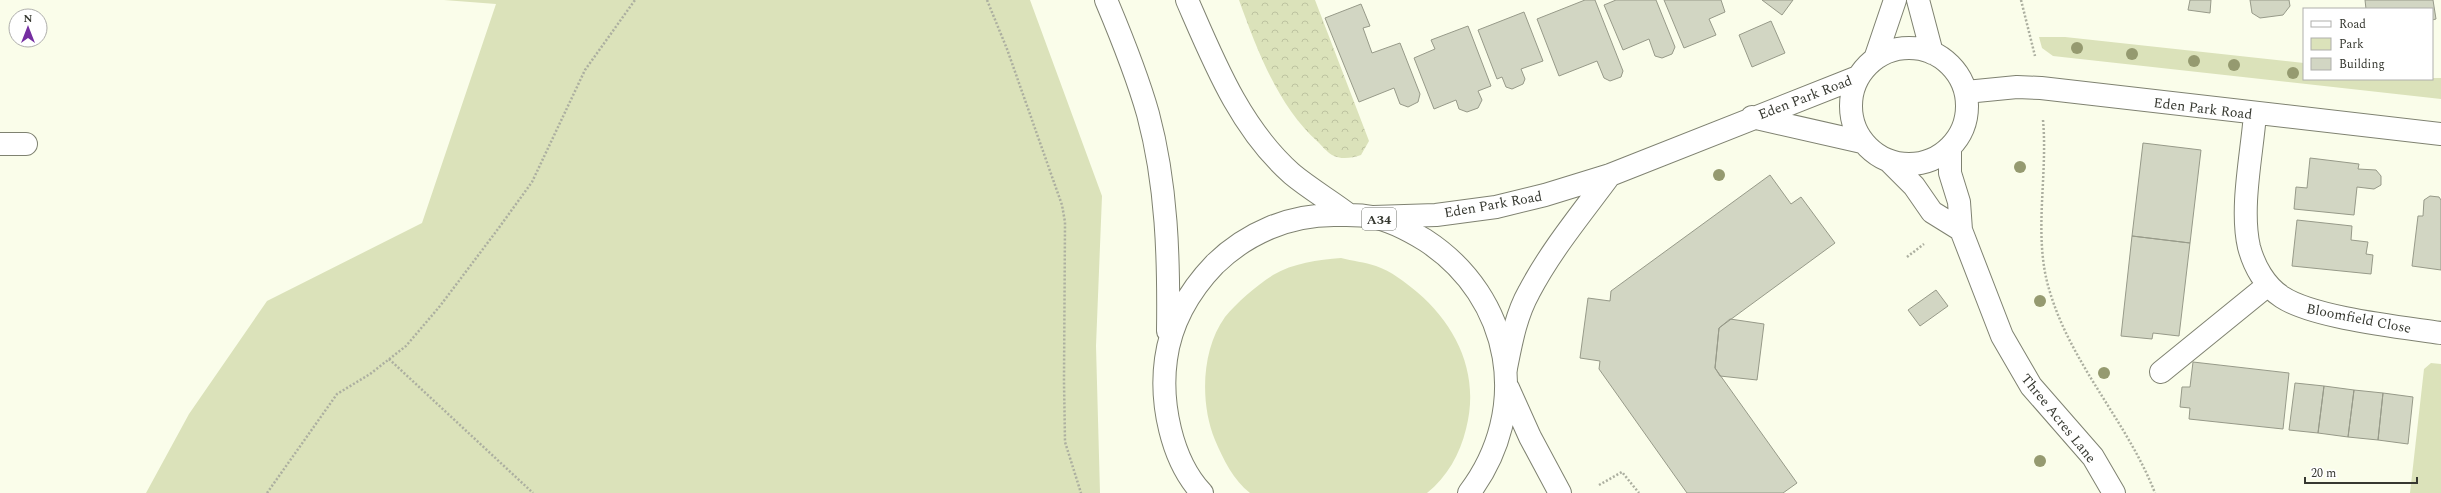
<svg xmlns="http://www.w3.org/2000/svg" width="2441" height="493" viewBox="0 0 2441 493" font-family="Spectral,serif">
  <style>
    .green { fill: #dbe2ba }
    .forest { fill: url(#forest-crowns) }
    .building { fill: #d2d6c3; stroke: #979a89 }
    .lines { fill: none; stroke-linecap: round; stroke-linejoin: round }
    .minor-casing { stroke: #7f8271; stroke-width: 24 }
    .highway-casing { stroke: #7f8271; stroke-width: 24 }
    .path { stroke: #acafa0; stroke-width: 2.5; stroke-dasharray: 2 2; stroke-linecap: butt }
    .minor { stroke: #fff; stroke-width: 22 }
    .highway { stroke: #fff; stroke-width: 22 }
    .tree { fill: #959a70 }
    .labels { text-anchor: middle; stroke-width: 4; stroke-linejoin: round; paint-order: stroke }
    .shield { fill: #fff; stroke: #72746e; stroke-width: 1 }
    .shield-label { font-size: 13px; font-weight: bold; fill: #363830 }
    .street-label { font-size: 14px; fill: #363830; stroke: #fff }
  </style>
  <defs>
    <pattern id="forest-crowns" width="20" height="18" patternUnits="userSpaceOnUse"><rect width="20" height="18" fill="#dbe2ba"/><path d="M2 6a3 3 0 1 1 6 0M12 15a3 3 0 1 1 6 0" fill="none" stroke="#bdc3a0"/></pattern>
  </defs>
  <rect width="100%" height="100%" fill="#fafdea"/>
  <path class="green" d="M444 0H1030L1102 196 1096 346 1100 493H146L189 414 267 301 422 223 496 4Z
    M2039 37H2065L2304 63V79L2441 78V99L2053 56 2042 48Z
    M1341 258C1352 261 1365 262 1376 266 1391 271 1405 282 1417 292 1458 327 1480 376 1466 429 1460 454 1447 477 1427 493H1250C1234 481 1223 459 1215 440 1200 404 1201 350 1225 317 1237 302 1257 285 1273 275 1293 263 1318 260 1341 258Z
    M2431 363 2441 364V493H2410L2424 369Z"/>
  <path class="forest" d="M1239 0H1315L1369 141 1361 155C1352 158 1341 160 1332 155 1327 152 1322 146 1318 142 1278 106 1257 50 1239 0Z"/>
  <path class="building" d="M1585 0H1595L1623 71 1621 77 1610 81 1604 78 1597 61 1559 76 1537 19Z
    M1616 0H1656L1675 47 1672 54 1662 58 1655 56 1649 39 1623 50 1604 5Z
    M1664 0H1721L1725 12 1709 19 1716 35 1684 48Z
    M1762 0H1793L1782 15Z
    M2190 0H2211L2210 13 2188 10Z
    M2250 0H2289L2290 6 2283 15 2260 18 2252 13Z
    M2365 0H2433L2436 19 2432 20V9H2366Z
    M1361 4 1370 26 1363 28 1372 53 1400 43 1420 94 1418 102 1408 107 1400 104 1394 88 1359 102 1325 18Z
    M1524 12 1543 61 1521 69 1525 79 1523 84 1512 89 1506 87 1502 77 1497 79 1478 30Z
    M1771 21 1785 53 1752 67 1739 35Z
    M1468 26 1491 86 1478 91 1482 100 1478 108 1467 112 1459 109 1456 100 1434 109 1414 58 1435 49 1431 40Z
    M2143 143 2201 150 2190 243 2132 236Z
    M2310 158 2359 164 2358 169 2376 170 2381 176V185L2374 189 2357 187 2354 215 2294 209 2296 187 2307 188Z
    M1770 175 1791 204 1801 197 1835 243 1719 328 1715 368 1797 483 1783 493H1687L1599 369 1600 361 1580 358 1588 298 1610 301 1611 291Z
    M2430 196 2439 197 2441 200V270L2412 266 2418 216H2423L2424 200Z
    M2297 220 2352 226 2351 240 2368 242 2366 254 2373 255 2371 274 2292 266Z
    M2132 236 2190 243 2179 336 2153 333 2152 339 2121 336Z
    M1936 290 1948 306 1920 326 1908 310Z
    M1730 319 1764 324 1757 380 1720 376 1715 368 1719 328Z
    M2193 362 2289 373 2283 429 2189 419 2190 408 2180 407 2182 387H2190Z
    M2295 383 2324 386 2318 433 2289 430Z
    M2324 386 2354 390 2348 437 2318 433Z
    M2354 390 2383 393 2378 440 2348 437Z
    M2383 393 2413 397 2408 444 2378 440Z"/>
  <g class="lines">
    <g class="minor-casing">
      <path id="minor" d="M1918 0 1932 53
        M1851 106a58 58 0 1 1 116 0a58 58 0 1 1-116 0Z
        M1875 59 1895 0
        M1966 92 2017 87 2041 88 2441 134
        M2255 114C2252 154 2240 208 2249 247 2254 266 2265 286 2282 297 2314 318 2401 327 2441 333
        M1752 117 1862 142
        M0 144H26
        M1950 147V173L1959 202 1961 230 2002 336 2031 386 2093 457 2114 493
        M1889 161 1914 186 1932 212 1961 230
        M1373 217 1436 215 1496 207 1545 195 1610 175 1858 77
        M1506 368C1511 343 1516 315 1529 292 1551 250 1582 213 1610 175
        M2161 372 2268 285"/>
    </g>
    <g class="highway-casing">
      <path id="highway" d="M1106 0C1122 38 1137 75 1148 114 1167 185 1169 258 1168 331
        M1187 0C1214 62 1240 128 1292 174 1310 189 1331 201 1349 215
        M1508 388 1530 437 1560 493
        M1202 493C1171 460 1160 402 1166 359 1171 322 1190 290 1215 264 1247 233 1289 215 1334 215 1346 215 1360 214 1372 217 1390 220 1410 231 1425 240 1513 297 1532 410 1469 493"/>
    </g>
    <path class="path" d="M987 0 1007 49 1062 205 1065 222 1064 381 1065 442 1081 493
      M2021 0 2035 56
      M2043 120C2048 176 2033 235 2049 289 2071 365 2127 421 2155 493
      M1907 257 1924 244
      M389 359 533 493
      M1599 485 1622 472 1639 493
      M267 493 337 394 370 374 406 346 440 306 498 229 532 182 585 70 635 0"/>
    <use href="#minor" class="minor"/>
    <use href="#highway" class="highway"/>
  </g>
  <g class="tree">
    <circle cx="2077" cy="48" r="6"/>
    <circle cx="2132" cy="54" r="6"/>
    <circle cx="2194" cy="61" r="6"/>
    <circle cx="2234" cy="65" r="6"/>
    <circle cx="2293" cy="73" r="6"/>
    <circle cx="2020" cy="167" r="6"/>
    <circle cx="1719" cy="175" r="6"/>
    <circle cx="2040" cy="301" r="6"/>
    <circle cx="2104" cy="373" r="6"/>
    <circle cx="2040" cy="461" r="6"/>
  </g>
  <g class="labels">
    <rect class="shield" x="1362" y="208" width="34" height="22" rx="3"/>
    <g class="shield-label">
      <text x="1379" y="224">A34</text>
    </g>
    <g class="street-label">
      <text transform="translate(1805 97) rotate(-21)" y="5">Eden Park Road</text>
      <text transform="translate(2203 108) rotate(7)" y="5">Eden Park Road</text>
      <text transform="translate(1493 204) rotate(-10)" y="5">Eden Park Road</text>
      <text transform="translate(2359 318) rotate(11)" y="5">Bloomfield Close</text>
      <text transform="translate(2059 418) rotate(51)" y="5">Three Acres Lane</text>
    </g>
  </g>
  <rect x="2303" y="8" width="130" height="72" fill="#ffffff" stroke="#afafac"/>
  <rect x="2311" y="21" width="20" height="6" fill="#ffffff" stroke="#afafac"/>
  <text x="2339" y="28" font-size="12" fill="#363830">Road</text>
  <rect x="2311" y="38" width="20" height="12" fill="#dbe2ba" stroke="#afafac"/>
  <text x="2339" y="48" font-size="12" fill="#363830">Park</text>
  <rect x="2311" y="58" width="20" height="12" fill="#d2d6c3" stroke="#afafac"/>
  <text x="2339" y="68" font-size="12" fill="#363830">Building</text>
  <g transform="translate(28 28)"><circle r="19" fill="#ffffff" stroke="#afafac"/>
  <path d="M0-3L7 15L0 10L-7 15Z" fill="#752ea1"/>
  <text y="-6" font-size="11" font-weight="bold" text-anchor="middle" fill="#363830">N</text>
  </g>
  <path d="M2305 477v6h112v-6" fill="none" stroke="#363830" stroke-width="2"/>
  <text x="2311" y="477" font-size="12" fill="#363830" stroke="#ffffff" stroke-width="3" paint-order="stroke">20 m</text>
</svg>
